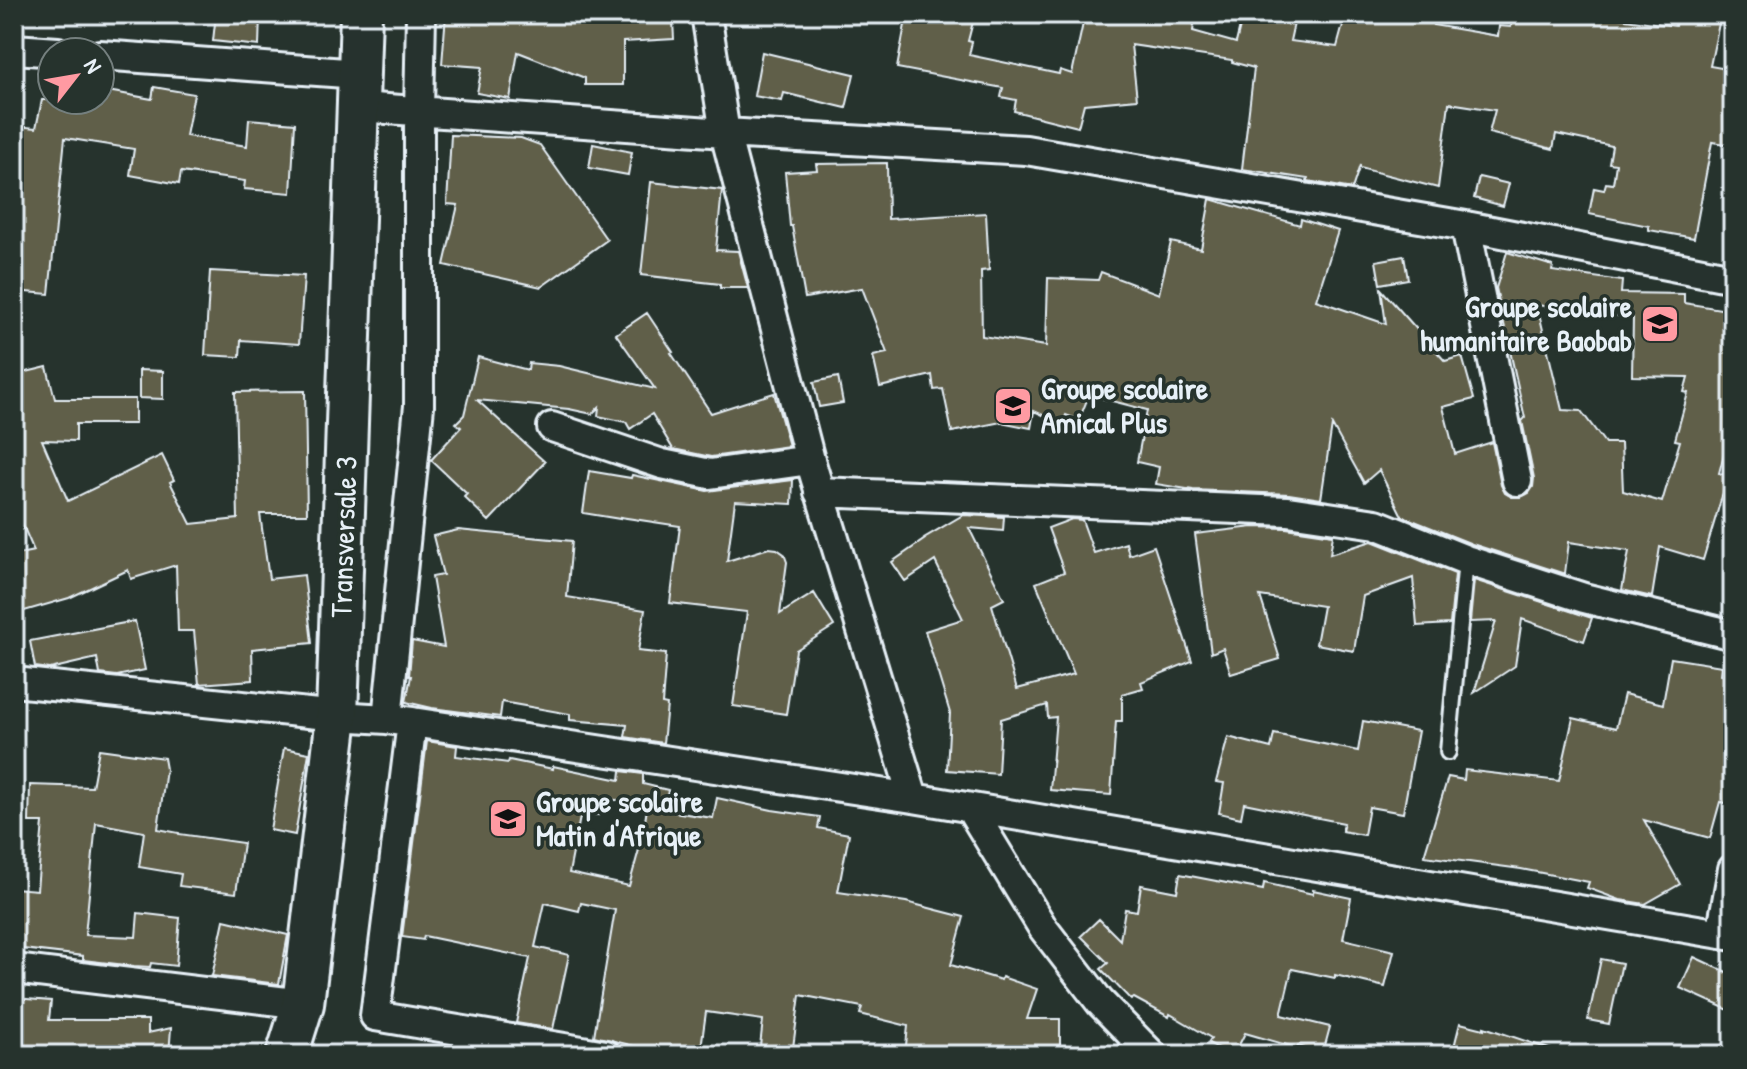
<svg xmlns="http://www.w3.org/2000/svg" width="1747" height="1069" viewBox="0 0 1747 1069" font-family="'Patrick Hand',sans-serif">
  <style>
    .building { fill: #605e4a; stroke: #e8f1f8; stroke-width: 2; fill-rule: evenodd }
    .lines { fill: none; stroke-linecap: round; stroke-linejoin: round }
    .service-casing { stroke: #e8f1f8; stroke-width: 20 }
    .minor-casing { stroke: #e8f1f8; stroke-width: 34 }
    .secondary-casing { stroke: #e8f1f8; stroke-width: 46 }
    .service { stroke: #26332d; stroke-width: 14 }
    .minor { stroke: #26332d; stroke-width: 28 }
    .secondary { stroke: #26332d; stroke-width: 40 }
    .labels { text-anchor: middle; stroke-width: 7; stroke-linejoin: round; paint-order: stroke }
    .poi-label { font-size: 30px; font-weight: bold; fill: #e8f1f8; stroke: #26332d; text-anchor: start }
    .street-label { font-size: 30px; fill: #e8f1f8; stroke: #26332d }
  </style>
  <rect width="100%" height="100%" fill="#26332d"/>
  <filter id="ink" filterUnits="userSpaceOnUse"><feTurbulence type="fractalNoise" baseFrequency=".0125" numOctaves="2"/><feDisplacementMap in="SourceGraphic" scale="16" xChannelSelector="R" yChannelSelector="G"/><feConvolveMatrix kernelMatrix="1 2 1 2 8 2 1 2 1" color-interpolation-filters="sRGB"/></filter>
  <g filter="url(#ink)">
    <path class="building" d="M216 14H260L259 46 213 41Z
      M446 14H564L580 20 628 21 627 14H670L669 21H673L674 39 623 42V85H585V78L518 52 510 99 477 93 482 67 442 64Z
      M907 14H975L968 41 972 42 969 55 1059 74 1060 70 1072 74 1085 14H1166L1195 18 1193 31 1236 43 1243 14H1296L1290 41 1337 47 1346 14H1435L1433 25 1498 36 1499 26 1511 27 1513 14H1589L1675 26 1677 14H1721L1710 66 1733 70V145L1712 142 1694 238 1649 230V226L1589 214 1594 188 1604 190 1606 183 1613 184 1616 164 1609 163 1612 146 1556 134 1553 149 1489 133 1495 110 1449 103 1438 188 1360 168V165L1352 189 1308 181V179L1242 169 1254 68 1232 62V60L1131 45 1137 99 1084 104 1078 127 1014 111 1016 100 1001 97 1003 88 897 68Z
      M762 52 854 74 846 108 784 93 782 101 754 96Z
      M154 87 194 94 186 136 247 146 249 119 295 123 291 193 244 189 245 181 181 172 179 184 130 175 134 149 65 138 49 294 14 291V154L17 126 36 128 42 100H101L102 90 152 99Z
      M451 135 521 138 540 145 607 240 541 287 444 265 458 205 447 204Z
      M593 144 632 152 628 175 589 168Z
      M887 163 888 219 986 213 989 270 981 271 982 336 1046 346 1048 278 1098 280 1101 272 1159 294 1171 242 1201 249 1210 199 1300 225 1301 219 1338 231 1316 300 1386 324 1381 289 1445 361 1462 356 1474 399 1443 407 1455 454 1492 442 1501 485 1505 493 1512 497H1521L1529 493 1533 487 1534 478 1522 421 1525 418 1496 288 1507 252 1553 266 1552 271 1622 281 1621 293 1684 294V303L1733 311V420L1719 473 1728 476 1703 560 1660 547 1652 597 1622 590 1629 551 1569 542 1565 574 1472 544 1402 516 1379 470 1364 483 1332 425 1321 499 1289 494 1193 490 1156 484 1159 467 1137 462 1147 410 1089 395 1079 420 1066 415 1063 424 1034 411 1031 428 1001 422 952 432 943 389 934 390 932 375 880 387 873 356 887 353 862 288 805 298 792 226H790L785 172 817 170 816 164ZM1537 305 1633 318 1632 376 1688 377 1684 392 1688 393 1675 440 1680 441 1662 502 1623 491 1621 443H1605L1581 411 1562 410Z
      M1479 177 1509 184 1503 206 1474 198Z
      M651 182 722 190 716 250 738 251 748 288H720V284L641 275Z
      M1404 256 1408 279 1380 284 1376 261Z
      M210 271 304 276 299 344 241 340 240 357 205 355Z
      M647 313 673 352 671 353 711 413 774 393 789 446 711 457 673 449 652 414 630 429 626 422 598 416 599 407 592 414 569 409 477 400 545 462 489 521 464 497 467 494 431 460 461 427 456 423 464 415 478 357 528 370 529 363 559 366 655 389 616 334Z
      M47 367 55 399H135V424H76V441L42 440 68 501 162 455 174 480 170 482 191 524 238 519 235 392 305 391 307 514H260L269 579 304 575 312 643 252 649 253 680 199 684 194 631H178L176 565 131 579 128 570 69 598 14 614V555L34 551 14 505V375Z
      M139 370 163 371V399L139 398Z
      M838 377 843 403 819 407 814 382Z
      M589 471 631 478 632 475 707 491 793 480 792 504 735 501 727 561 769 548 777 549 784 554 787 562 780 614 814 593 834 626 796 650 786 714 733 706 747 612 670 603 680 526 620 517V519L583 513Z
      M963 515 1004 517 1003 531 969 528 1004 599 992 605 1017 689 1074 674 1036 583 1064 572 1048 528 1072 519 1082 520 1094 553 1126 543 1129 555 1154 546 1192 661 1141 682 1143 688 1122 694V721H1116L1111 795 1050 790 1056 717 1048 718 1047 705 1001 719 998 774 947 770 950 713 925 631 963 619 935 561 905 581 892 562 925 539 924 538Z
      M1253 527 1286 528 1333 535 1330 554 1372 541 1455 574 1450 624 1417 626 1413 578 1363 596 1354 651 1316 644 1323 606 1260 596 1280 659 1231 674 1223 648 1211 653 1195 534Z
      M458 530 572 541 567 597 645 610 638 651 666 654 662 704 667 705 663 743 625 737 627 725 570 720V714L502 702 500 717 432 708 406 702 411 676H409L412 641 444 647 432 577 443 575 433 536Z
      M1474 580 1592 618 1584 641 1522 619 1515 666 1474 693 1496 621 1470 622Z
      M135 621 145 670 117 676 100 674 97 658 50 669 35 667 30 641Z
      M1671 658 1722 666 1721 675 1733 677V781L1726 803 1720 802 1710 838 1644 820 1680 884 1645 904 1620 900 1587 888 1589 882 1521 869 1424 856 1448 777 1464 780 1465 770 1559 781 1573 718 1616 728 1624 694 1663 704Z
      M1363 721 1418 731 1403 813 1369 807 1364 835 1342 831 1344 823 1244 803 1241 818 1219 813 1224 783 1216 782 1228 737 1271 748 1274 734 1358 751Z
      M427 741 457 746 456 756 508 763 509 760 553 769V766L620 780 621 771 643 774V784L668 790 666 803 601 799 598 815 581 812 569 873 629 886 643 835 647 808 713 818 717 798 772 810 820 817 818 828 849 834 838 892 906 902 964 917 951 965 1001 980 1002 977 1037 989 1027 1019H1060V1055H905L908 1026 860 1014 862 1007 800 995 792 1055H759L763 1020 706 1012 700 1055H670L594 1036 615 910 581 903 579 911 545 903 535 947 569 955 553 1029 516 1023 530 958 424 936 423 940 402 937Z
      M284 748 309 753 295 835 270 830Z
      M99 749 164 758 166 769 158 829 179 833V834L243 843 236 893 179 886 181 874 139 867 144 832 96 823 85 935 136 937 138 913 180 918 176 966 151 963 150 967 134 966 83 960V956L14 948V888L37 890 43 822H29L30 785 92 787Z
      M1180 874 1263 890 1264 883 1313 894V890L1351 898 1343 939 1394 951 1385 987 1335 975V978L1292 969 1281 1015 1330 1027 1323 1053 1298 1046 1297 1048 1245 1033 1234 1055 1208 1043 1211 1038 1170 1014 1169 1017 1134 998 1131 1000 1101 969 1108 963 1081 936 1099 919 1120 940 1125 909 1137 911 1141 885 1177 892Z
      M224 920 288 935 279 984 212 976Z
      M1694 957 1733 975V1012L1680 988Z
      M1601 959 1622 963 1609 1024 1588 1020Z
      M14 998 51 1001 49 1020H148V1033L171 1028 169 1055H14Z
      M1460 1023 1484 1029V1027L1555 1051 1554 1055H1452Z"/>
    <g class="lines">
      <g class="service-casing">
        <path id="service" d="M1448 752 1466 560"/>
      </g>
      <g class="minor-casing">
        <path id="minor" d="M706 14 725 133 810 460 913 798
          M14 49 58 52
          M100 55 359 74
          M359 107 725 133 1026 150 1466 226 1733 278
          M1466 226 1517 481
          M552 427 662 464 710 474 810 460
          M819 492 1288 511 1376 524 1466 560 1584 598 1733 635
          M14 682 337 716 387 719 412 722 913 798 1733 936
          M387 719 419 406V111L421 14
          M412 722 375 1016 606 1055
          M970 808 1043 928 1100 1002 1152 1055
          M1721 934 1733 869
          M14 969 303 1004"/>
      </g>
      <g class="secondary-casing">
        <path id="secondary" d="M287 1055 303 1004 337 716 361 14"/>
      </g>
      <use href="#service" class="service"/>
      <use href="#minor" class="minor"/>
      <use href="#secondary" class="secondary"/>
    </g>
  </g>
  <defs>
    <g id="school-square" transform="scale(2)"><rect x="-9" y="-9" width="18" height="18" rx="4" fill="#ff9aa2" stroke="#26332d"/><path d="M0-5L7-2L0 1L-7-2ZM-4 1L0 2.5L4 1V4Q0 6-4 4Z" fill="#111"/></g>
  </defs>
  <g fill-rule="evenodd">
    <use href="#school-square" x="1660" y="324"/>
    <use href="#school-square" x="1013" y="406"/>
    <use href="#school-square" x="508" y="819"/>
  </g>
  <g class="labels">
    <g class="poi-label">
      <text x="1632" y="317" text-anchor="end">Groupe scolaire<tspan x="1632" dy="34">humanitaire Baobab</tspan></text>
      <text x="1041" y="399">Groupe scolaire<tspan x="1041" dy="34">Amical Plus</tspan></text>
      <text x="536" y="812">Groupe scolaire<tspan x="536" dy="34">Matin d'Afrique</tspan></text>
    </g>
    <g class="street-label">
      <text transform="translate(344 537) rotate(-88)" y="10">Transversale 3</text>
    </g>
  </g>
  <rect width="1747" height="1069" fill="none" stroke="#26332d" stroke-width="48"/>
  <rect x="24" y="24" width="1699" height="1021" fill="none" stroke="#e8f1f8" stroke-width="3" filter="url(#ink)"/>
  <g transform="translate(76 76) rotate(59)"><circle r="38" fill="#26332d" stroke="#747f7e" stroke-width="2"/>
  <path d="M0-6L14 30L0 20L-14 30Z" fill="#ff9aa2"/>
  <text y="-12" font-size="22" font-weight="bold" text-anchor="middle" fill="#e8f1f8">N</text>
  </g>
</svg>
